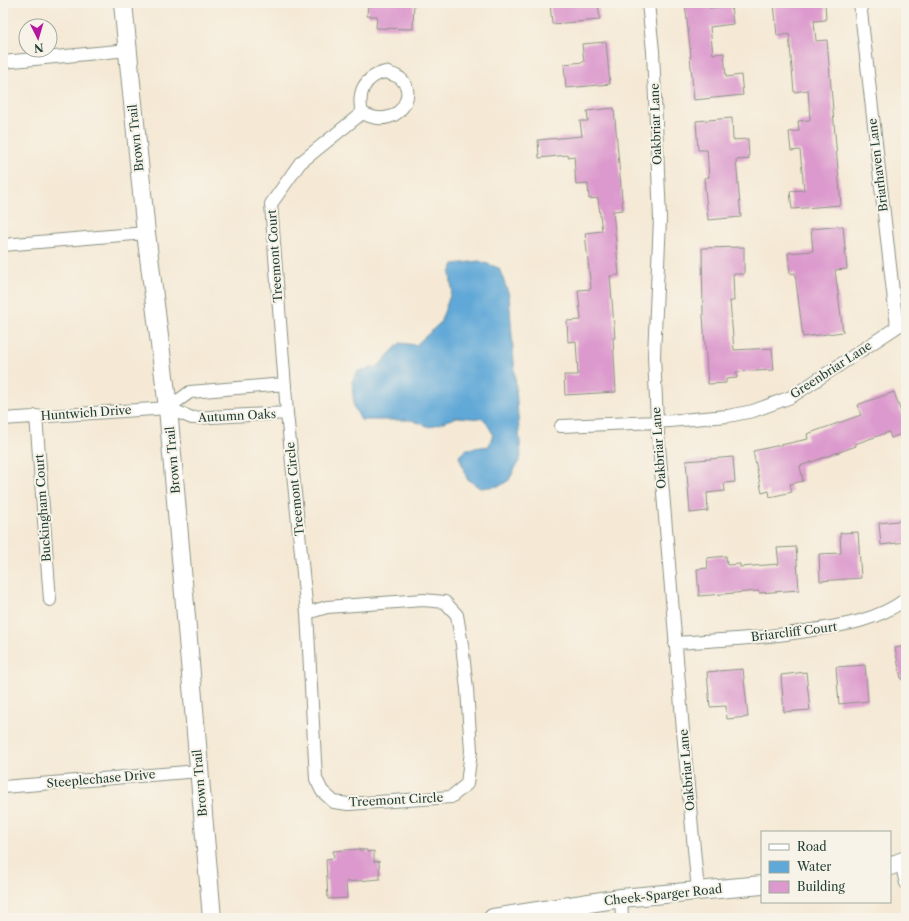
<svg xmlns="http://www.w3.org/2000/svg" width="909" height="921" viewBox="0 0 909 921" font-family="'Libre Caslon Text',serif">
  <style>
    .water { fill: #60a8d7; stroke: #407286 }
    .building { fill: #dc99cd }
    .lines { fill: none; stroke-linecap: round; stroke-linejoin: round }
    .street-casing { stroke: #8a9384; stroke-width: 14 }
    .secondary-casing { stroke: #8a9384; stroke-width: 20 }
    .street { stroke: #fff; stroke-width: 12 }
    .secondary { stroke: #fff; stroke-width: 18 }
    .labels { text-anchor: middle; stroke-width: 4; stroke-linejoin: round; paint-order: stroke }
    .street-label { font-size: 12px; fill: #1f3d34; stroke: #f7f3e8 }
  </style>
  <rect width="100%" height="100%" fill="#f7f3e8"/>
  <filter id="ink" filterUnits="userSpaceOnUse"><feTurbulence type="fractalNoise" baseFrequency=".025" numOctaves="2"/><feDisplacementMap in="SourceGraphic" scale="8" xChannelSelector="R" yChannelSelector="G"/><feConvolveMatrix kernelMatrix="1 2 1 2 8 2 1 2 1" color-interpolation-filters="sRGB"/></filter>
  <filter id="wash" filterUnits="userSpaceOnUse"><feTurbulence type="fractalNoise" baseFrequency=".012" numOctaves="4" result="noise"/><feDisplacementMap in="SourceGraphic" scale="16" xChannelSelector="R" yChannelSelector="G"/><feGaussianBlur stdDeviation="0.9" result="paint"/><feColorMatrix in="noise" values="0 0 0 0 0 0 0 0 0 0 0 0 0 0 0 0 0 1.4 0 .05"/><feComposite in="paint" operator="in"/></filter>
  <g filter="url(#wash)">
    <rect width="100%" height="100%" fill="#f5e9d5"/>
    <path class="water" d="M479 261 499 268 509 295 521 457 509 480 500 486 480 488 467 479 459 456 467 449 489 446 493 434 484 419 457 417 430 427 411 420H361L354 407 352 381 358 371 377 367 400 343 416 345 440 323 452 290 450 273 454 264Z"/>
    <g id="blocks">
      <path class="building" d="M368 3H414L413 29 376 28 377 16H367Z
        M550 3H598L600 20 552 24Z
        M685 3H708L709 8 731 6 733 24 710 27 713 54 724 53 726 77 741 75 743 95 694 100 690 56H691Z
        M774 3H825L826 20 814 21 816 41 827 40 841 205 792 209 790 191 804 190 800 150 791 151 789 132 799 131 798 121 810 120 808 90 794 92 789 34 777 36Z
        M606 42 610 84 566 88 564 64 584 62 582 44Z
        M614 108 623 210 613 211 619 275 610 276 615 338H613L616 392 565 395 564 375H578L576 341 568 342 567 321 581 320 578 290 591 289 585 233 602 231 598 198 589 199 588 184 576 185 574 156 568 157V155L539 158 538 140 582 136 580 121H588L587 111Z
        M732 118 733 140 748 139 749 159 736 160 741 217 708 220 704 178 709 177 707 150H698L696 121Z
        M843 226 847 269 835 270 843 332 803 337 795 273 790 274 788 253 813 251 811 229Z
        M744 247V274H733L734 301H730L734 350 772 348 774 370 736 372 737 378 726 379V383L708 384 703 316 702 248Z
        M894 392 906 427V432L891 438 889 432 855 444 856 446 800 466 803 481 790 484 792 492 770 497 769 491 762 493 753 451 808 439 807 434 861 415 857 405Z
        M733 457 735 482 724 483 725 491 707 493 708 511 690 513 686 461Z
        M906 520V542L881 545 879 523Z
        M858 532 861 578 820 581 819 554 841 553 840 533Z
        M796 547 799 590 759 593V591L699 596 697 569 708 568 707 558 726 556 727 565 740 564V567L779 564 777 548Z
        M906 646V678L901 679 895 648Z
        M865 665 868 701 839 704 836 667Z
        M743 669 748 717 727 719 726 706 710 707 707 672Z
        M806 672 810 710 784 712 781 675Z
        M359 849V850H367V852L374 851V862L379 861 380 879 346 882 347 898 328 899 326 859 334 858 333 851Z"/>
    </g>
  </g>
  <g filter="url(#ink)">
    <use href="#blocks" fill-opacity="0" stroke="#8a9384" stroke-width="1"/>
    <g class="lines">
      <g class="street-casing">
        <path id="street" d="M648 3 653 51 660 219 654 356 657 422 685 754 698 891
          M860 3 897 327
          M3 62 128 50
          M385 72C391 74 398 75 402 80 414 92 404 113 389 117 379 120 371 117 362 113 357 93 364 77 385 72Z
          M3 245 146 233
          M168 408 190 392 285 384
          M36 416 50 600
          M3 419 168 408 192 418 287 413
          M561 426 657 422 728 416 753 411 791 397 906 321
          M423 600 445 602 457 615 462 645 467 689 471 751 467 784 451 797 348 804 334 802 322 791 316 779 307 613 327 607Z
          M307 613 287 413 271 204 300 163 362 113
          M675 643C721 640 767 638 812 630 846 625 878 620 906 599
          M3 787 199 771
          M901 863 906 883
          M621 898 622 918"/>
      </g>
      <g class="secondary-casing">
        <path id="secondary" d="M123 3 146 233 168 408 212 918
          M890 866 906 860
          M493 918 621 898 762 885"/>
      </g>
      <use href="#street" class="street"/>
      <use href="#secondary" class="secondary"/>
    </g>
  </g>
  <g class="labels">
    <g class="street-label">
      <text transform="translate(656 124) rotate(-92)" y="4">Oakbriar Lane</text>
      <text transform="translate(136 138) rotate(-96)" y="4">Brown Trail</text>
      <text transform="translate(878 165) rotate(-97)" y="4">Briarhaven Lane</text>
      <text transform="translate(275 256) rotate(-94)" y="4">Treemont Court</text>
      <text transform="translate(831 370) rotate(-33)" y="4">Greenbriar Lane</text>
      <text transform="translate(86 413) rotate(-4)" y="4">Huntwich Drive</text>
      <text transform="translate(237 416) rotate(-3)" y="4">Autumn Oaks</text>
      <text transform="translate(659 448) rotate(-94)" y="4">Oakbriar Lane</text>
      <text transform="translate(173 460) rotate(-95)" y="4">Brown Trail</text>
      <text transform="translate(295 489) rotate(-96)" y="4">Treemont Circle</text>
      <text transform="translate(43 508) rotate(-94)" y="4">Buckingham Court</text>
      <text transform="translate(794 632) rotate(-7)" y="4">Briarcliff Court</text>
      <text transform="translate(687 770) rotate(-95)" y="4">Oakbriar Lane</text>
      <text transform="translate(101 779) rotate(-5)" y="4">Steeplechase Drive</text>
      <text transform="translate(200 783) rotate(-95)" y="4">Brown Trail</text>
      <text transform="translate(396 800) rotate(-3)" y="4">Treemont Circle</text>
      <text transform="translate(663 895) rotate(-6)" y="4">Cheek-Sparger Road</text>
    </g>
  </g>
  <rect width="909" height="921" fill="none" stroke="#f7f3e8" stroke-width="16"/>
  <rect x="761" y="831" width="130" height="72" fill="#f7f3e8" stroke="#a1aaa0"/>
  <rect x="769" y="844" width="20" height="6" fill="#ffffff" stroke="#a1aaa0"/>
  <text x="797" y="851" font-size="12" fill="#1f3d34">Road</text>
  <rect x="769" y="861" width="20" height="12" fill="#60a8d7" stroke="#a1aaa0"/>
  <text x="797" y="871" font-size="12" fill="#1f3d34">Water</text>
  <rect x="769" y="881" width="20" height="12" fill="#dc99cd" stroke="#a1aaa0"/>
  <text x="797" y="891" font-size="12" fill="#1f3d34">Building</text>
  <g transform="translate(38 38) rotate(175)"><circle r="19" fill="#f7f3e8" stroke="#a1aaa0"/>
  <path d="M0-3L7 15L0 10L-7 15Z" fill="#b5179e"/>
  <text y="-6" font-size="11" font-weight="bold" text-anchor="middle" fill="#1f3d34">N</text>
  </g>
</svg>
